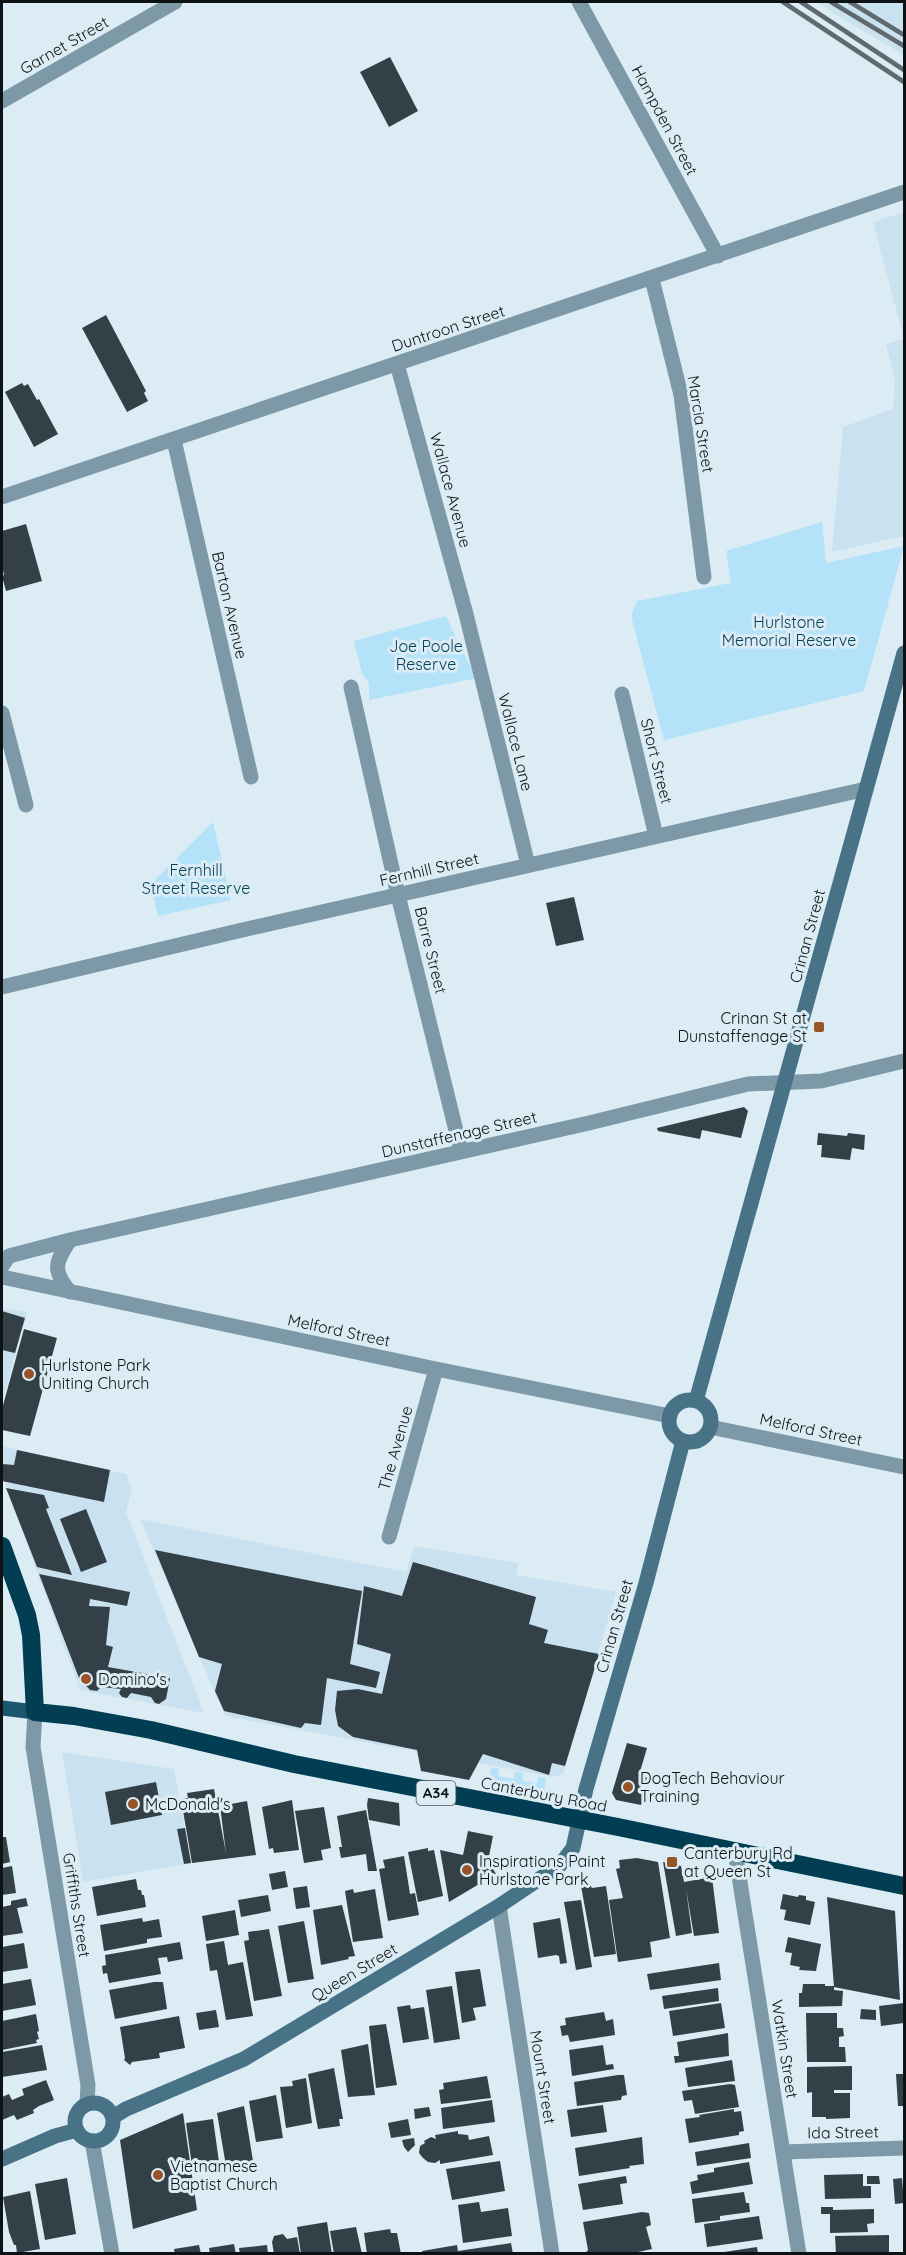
<svg xmlns="http://www.w3.org/2000/svg" width="906" height="2255" viewBox="0 0 906 2255" font-family="Quicksand,sans-serif">
  <style>
    .built { fill: #cae2ef }
    .green { fill: #b3e2f9 }
    .building { fill: #334047 }
    .lines { fill: none; stroke-linecap: round; stroke-linejoin: round }
    .street { stroke: #7d98a6; stroke-width: 15 }
    .secondary { stroke: #487286; stroke-width: 15 }
    .primary { stroke: #1c566e; stroke-width: 15 }
    .highway { stroke: #013d53; stroke-width: 18 }
    .rail { stroke: #5f696e; stroke-width: 4.5 }
    .poi-dot { fill: #985328; stroke: #dbecf4; stroke-width: 2 }
    .labels { text-anchor: middle; stroke-width: 6; stroke-linejoin: round; paint-order: stroke }
    .shield { fill: #dbecf4; stroke: #4b5358; stroke-width: 1.5 }
    .shield-label { font-size: 15px; font-weight: bold; fill: #0d1215 }
    .street-label { font-size: 16px; fill: #0d1215; stroke: #dbecf4 }
    .park-label { font-size: 16px; fill: #054258; stroke: #dbecf4 }
    .poi-label { font-size: 16px; fill: #0d1215; stroke: #dbecf4; text-anchor: start }
  </style>
  <rect width="100%" height="100%" fill="#dbecf4"/>
  <path class="built" d="M817 2H904V55L840 17Z
    M904 212V536L832 552 843 427 893 409 895 380 886 344 904 339 873 222Z
    M2 1308 27 1312 2 1403Z
    M2 1446 126 1474 132 1489 126 1512 204 1713 80 1690 2 1475Z
    M140 1519 406 1572 414 1546 519 1563 516 1575 616 1592 563 1774 554 1777 225 1716Z
    M62 1752 174 1769 191 1863 83 1882Z"/>
  <path class="green" d="M822 522 826 563 904 546 864 691 664 740 631 616 637 601 731 583 726 551Z
    M446 616 461 649 477 678 369 700V683L362 673 354 641Z
    M213 822 231 900 158 916 151 884Z
    M491 1768 499 1769 498 1776 514 1779 515 1772 523 1773 522 1781 537 1783 538 1777 546 1778 544 1791 500 1783 490 1774Z"/>
  <path class="building" d="M390 57 418 111 389 127 360 72Z
    M106 315 146 391 144 393 148 401 127 412 82 328Z
    M22 383 24 386 28 384 37 400 39 399 58 434 34 447 5 392Z
    M26 524 42 581 6 591 2 576 4 575 2 566V531Z
    M574 897 584 940 556 946 546 903Z
    M744 1107 748 1111 741 1138 702 1130 700 1139 658 1131 657 1128Z
    M818 1133 847 1136 848 1133 865 1135 864 1150 852 1148 850 1160 821 1157 822 1145H817Z
    M2 1311 25 1318 15 1353 2 1350Z
    M24 1329 57 1338 30 1436 2 1430V1409Z
    M17 1450 110 1470 104 1502 2 1481V1464L14 1465Z
    M6 1488 44 1495 49 1508 46 1509 72 1575 37 1567Z
    M86 1509 107 1562 81 1572 60 1519Z
    M155 1550 362 1591 350 1664 380 1672 376 1688 327 1678 321 1725 305 1723 301 1728 224 1711 215 1691 222 1664 199 1657Z
    M413 1562 536 1597 529 1624 548 1630 544 1643 599 1654 565 1766 552 1763 549 1775 483 1754 469 1780 421 1771 417 1750 353 1737 338 1726 335 1710 337 1691 358 1689 382 1694 391 1654 357 1644 364 1586 402 1596Z
    M39 1574 130 1592 127 1606 90 1599 89 1606 110 1607 106 1645 113 1647 108 1667 170 1678 166 1699 159 1704 155 1703 151 1697 131 1693 127 1698 122 1697 119 1693 121 1689 101 1687 97 1691 90 1690 79 1678Z
    M627 1743 647 1748 639 1775 649 1778 641 1805 616 1800 612 1793Z
    M156 1782 162 1815 111 1825 105 1792Z
    M214 1789 226 1853 220 1806 247 1801 256 1855 192 1863 181 1799 188 1798 187 1793Z
    M368 1798 399 1803 400 1826 369 1820 367 1805Z
    M292 1800 299 1850 274 1853 273 1848 269 1849 262 1807Z
    M324 1807 331 1848 321 1850 323 1860 304 1863 295 1811Z
    M366 1810 377 1871H368L366 1854 341 1858 339 1847H342L337 1816Z
    M185 1828 191 1863 184 1864 177 1829Z
    M468 1831 493 1836 488 1861 496 1874 449 1902 440 1850 463 1855Z
    M2 1837H6L10 1862 2 1864Z
    M428 1848V1851L434 1850 443 1896 418 1902 408 1852Z
    M404 1856 410 1894 415 1893 419 1915 388 1921 379 1869 385 1868 383 1860Z
    M637 1858 658 1862 670 1938 650 1942 652 1957 618 1962 609 1900 623 1898 616 1869 620 1868 619 1860Z
    M663 1862 681 1866 684 1882 712 1877 719 1933 694 1936 686 1889 692 1933 676 1936Z
    M12 1866 16 1893 2 1895V1868Z
    M285 1871 288 1887 272 1890 269 1874Z
    M136 1879 138 1890H141L142 1895H144L146 1907 97 1916 92 1887Z
    M590 1885 592 1888 606 1886 616 1954 594 1957 581 1886Z
    M307 1886 310 1907 296 1909 293 1888Z
    M353 1889 354 1893 375 1889 383 1938 353 1942 345 1891Z
    M783 1894 798 1897 799 1895 806 1896V1900L815 1902 810 1925 784 1920 786 1910 780 1909Z
    M268 1895 271 1911 241 1917 238 1900Z
    M827 1897 895 1911 900 2000 834 1987Z
    M26 1898 28 1906 17 1908 23 1933 2 1936V1907L11 1905V1901Z
    M581 1900 592 1967 576 1970 564 1902Z
    M342 1905 355 1956 348 1957 349 1959 321 1965 313 1910Z
    M235 1910 239 1935 206 1941 202 1916Z
    M142 1918 143 1922 159 1919 162 1937 147 1939V1943L104 1951 100 1925Z
    M560 1918 567 1963 560 1964 559 1956 556 1955 538 1958 533 1923Z
    M304 1921 314 1979 288 1983 278 1926Z
    M269 1929 282 1996 254 2001 244 1941 249 1940 248 1932Z
    M788 1937 821 1944 816 1971 799 1970 800 1967 790 1965 792 1953 785 1952Z
    M224 1941 228 1965 243 1962 253 2016 226 2020 217 1970 210 1971 206 1944Z
    M180 1942 183 1959 168 1962 167 1957 158 1958 161 1974 109 1983 107 1973 103 1974 102 1966 106 1965 105 1955Z
    M24 1943 28 1968 2 1972V1947Z
    M719 1963 721 1980 650 1990 647 1974Z
    M480 1969 486 2006 473 2008 476 2020 462 2023 455 1972Z
    M31 1979 36 2005 2 2011V1984Z
    M154 1982H163L167 2009 115 2019 109 1990Z
    M803 1984H825V1986H834V1990L843 1991 842 2006 799 2007V1993H802Z
    M452 1986 460 2039 434 2043 426 1990Z
    M718 1988 719 2001 664 2009 662 1996Z
    M721 2003 725 2028 673 2036 669 2011Z
    M904 2003V2023L881 2026 879 2006Z
    M410 2005 411 2009 424 2007 429 2039 403 2043 397 2007Z
    M861 2009 876 2010V2020L860 2019Z
    M216 2010 219 2027 199 2030 196 2013Z
    M604 2012 606 2021 613 2019 615 2035 570 2042 568 2035 562 2036 560 2026 566 2025 565 2018Z
    M806 2013H837V2028H843L844 2036 839 2037V2047H845L846 2062H807Z
    M36 2014 39 2031 37 2032 39 2039 36 2040 37 2043 2 2050V2021Z
    M179 2016 185 2048 159 2053 160 2058 132 2062 130 2065 124 2060 125 2058 120 2027Z
    M386 2024 397 2085 376 2088 369 2026Z
    M728 2033 729 2056 675 2063 674 2056H679L677 2042Z
    M368 2044 375 2095 348 2097 341 2050Z
    M42 2045 47 2070 2 2077V2052Z
    M603 2045 606 2065 613 2064 614 2069 572 2076 569 2050Z
    M732 2060 735 2081 688 2087 685 2068Z
    M852 2066V2090H834V2093H850V2118L826 2119V2117H812V2092L807 2093V2067Z
    M334 2068 343 2119H339L340 2126 318 2129 308 2074Z
    M896 2074H904V2106H898Z
    M618 2075H624L627 2095 622 2096 621 2100 577 2106 574 2082Z
    M487 2076 491 2098 441 2104 439 2090 444 2089 443 2083Z
    M306 2078 312 2123 286 2128 280 2087 293 2086 292 2081Z
    M46 2080 54 2100 39 2106 33 2110 34 2113 17 2120 14 2115 2 2120V2097L9 2094 12 2100 24 2095 22 2089Z
    M730 2084 735 2085 739 2107 695 2114 692 2100 684 2101 682 2091Z
    M276 2095 283 2138 256 2142 249 2101Z
    M492 2100 495 2122 443 2129 441 2108Z
    M603 2105 607 2132 571 2137 567 2110Z
    M244 2106 253 2161 226 2166 217 2113Z
    M429 2107 431 2116 415 2119 414 2109Z
    M734 2109V2112L741 2111 744 2131 739 2132V2135L689 2143 685 2119 700 2117 699 2115Z
    M183 2113 197 2210 133 2229 120 2140Z
    M213 2119 220 2169 193 2173 186 2123Z
    M408 2119 411 2135 391 2138 388 2123Z
    M458 2131V2134L468 2135 469 2140 489 2136 493 2155 440 2164V2160L435 2163 428 2162 423 2158 419 2153 420 2146 425 2143 424 2141 431 2137 436 2139 435 2135Z
    M642 2137 644 2164 629 2166 630 2168 579 2176 575 2148Z
    M414 2138 415 2145 408 2152 404 2147 402 2140Z
    M749 2143 751 2158 697 2166 695 2152Z
    M500 2161 505 2191 452 2200 446 2169Z
    M749 2162 753 2184 692 2194 690 2182 698 2180 697 2175 714 2172V2168Z
    M863 2174V2186H871V2198L825 2199 824 2175Z
    M626 2176 627 2183 620 2184 623 2204 583 2210 578 2184Z
    M867 2176H879L880 2184H867Z
    M67 2178 76 2234 45 2240 35 2184Z
    M902 2178 904 2203 895 2204 893 2179Z
    M30 2191 40 2249 17 2253 16 2245H14L9 2232 3 2197Z
    M744 2192 746 2203H749L750 2212 720 2216V2220L695 2223 692 2199Z
    M479 2202 481 2212 508 2208 512 2236 463 2243 458 2205Z
    M821 2207H833V2210L874 2209V2223L867 2224 868 2232 830 2233V2214H821Z
    M642 2212 649 2213 651 2225 646 2227 652 2249 629 2254H585L588 2250 583 2222Z
    M759 2216 763 2239 707 2247 704 2224Z
    M327 2222 332 2254H301L297 2227Z
    M356 2227 362 2254H334L330 2231Z
    M390 2229 391 2233H397L401 2254H367L364 2233Z
    M283 2234 287 2239 297 2237 300 2254H274L272 2242 274 2236Z
    M889 2235V2254H836L835 2236Z
    M511 2243 513 2254H423L422 2251 457 2245 458 2251Z
    M234 2244 236 2254H210L209 2248Z
    M199 2245 201 2254H175L174 2249Z
    M267 2245 268 2254H240L239 2248Z
    M757 2247 758 2254H724V2252Z"/>
  <g class="lines">
    <path class="street" d="M579 2 718 256
      M2 101 175 2
      M652 279 681 395 704 577
      M397 364 466 614 528 865
      M174 440 251 777
      M2 497 904 192
      M351 687 398 895 461 1151
      M622 694 656 836
      M2 713 26 805
      M2 987 238 931 866 789
      M2 1266 9 1256 70 1240 589 1123 748 1084 821 1081 904 1061
      M2 1277 436 1369 670 1416
      M70 1292C52 1271 55 1262 70 1240
      M710 1427 904 1467
      M389 1537 436 1369
      M35 1712 33 1747 88 2085 87 2104
      M735 1851 799 2254
      M499 1906 552 2254
      M92 2141 112 2254
      M783 2152 904 2148"/>
    <path class="secondary" d="M669 1421a21 21 0 1 1 42 0a21 21 0 1 1-42 0Z
      M696 1401 904 653
      M75 2122a19 19 0 1 1 38 0a19 19 0 1 1-38 0Z
      M113 2117 126 2109 244 2059 499 1906 560 1865 573 1848 586 1789 646 1583 683 1441
      M2 2159 55 2136 77 2130"/>
    <path class="primary" d="M2 1708 35 1712"/>
    <path class="highway" d="M2 1546 27 1615 31 1635 35 1712 74 1716 151 1730 294 1764 618 1827 904 1886"/>
    <path class="rail" d="M783 2 904 82
      M801 2 904 70
      M831 2 904 46
      M850 2 904 35"/>
  </g>
  <g class="poi-dot">
    <rect x="813" y="1021" width="12" height="12" rx="3"/>
    <circle cx="29" cy="1374" r="6"/>
    <circle cx="86" cy="1679" r="6"/>
    <circle cx="628" cy="1787" r="6"/>
    <circle cx="133" cy="1804" r="6"/>
    <rect x="666" y="1856" width="12" height="12" rx="3"/>
    <circle cx="467" cy="1870" r="6"/>
    <circle cx="158" cy="2175" r="6"/>
  </g>
  <g class="labels">
    <rect class="shield" x="416.5" y="1781" width="39" height="24" rx="4.5"/>
    <g class="shield-label">
      <text x="436" y="1798">A34</text>
    </g>
    <g class="street-label">
      <text transform="translate(64 45) rotate(-30)" y="6">Garnet Street</text>
      <text transform="translate(665 120) rotate(62)" y="6">Hampden Street</text>
      <text transform="translate(448 328) rotate(-18)" y="6">Duntroon Street</text>
      <text transform="translate(701 424) rotate(81)" y="6">Marcia Street</text>
      <text transform="translate(451 490) rotate(75)" y="6">Wallace Avenue</text>
      <text transform="translate(230 605) rotate(77)" y="6">Barton Avenue</text>
      <text transform="translate(516 742) rotate(76)" y="6">Wallace Lane</text>
      <text transform="translate(657 761) rotate(76)" y="6">Short Street</text>
      <text transform="translate(429 869) rotate(-13)" y="6">Fernhill Street</text>
      <text transform="translate(807 936) rotate(-75)" y="6">Crinan Street</text>
      <text transform="translate(431 950) rotate(76)" y="6">Barre Street</text>
      <text transform="translate(459 1134) rotate(-13)" y="6">Dunstaffenage Street</text>
      <text transform="translate(339 1330) rotate(12)" y="6">Melford Street</text>
      <text transform="translate(811 1429) rotate(12)" y="6">Melford Street</text>
      <text transform="translate(395 1448) rotate(-74)" y="6">The Avenue</text>
      <text transform="translate(614 1626) rotate(-74)" y="6">Crinan Street</text>
      <text transform="translate(544 1794) rotate(11)" y="6">Canterbury Road</text>
      <text transform="translate(77 1905) rotate(81)" y="6">Griffiths Street</text>
      <text transform="translate(354 1972) rotate(-31)" y="6">Queen Street</text>
      <text transform="translate(785 2049) rotate(81)" y="6">Watkin Street</text>
      <text transform="translate(543 2077) rotate(81)" y="6">Mount Street</text>
      <text transform="translate(843 2132) rotate(-1)" y="6">Ida Street</text>
    </g>
    <g class="park-label">
      <text x="789" y="628">Hurlstone<tspan x="789" dy="18">Memorial Reserve</tspan></text>
      <text x="426" y="652">Joe Poole<tspan x="426" dy="18">Reserve</tspan></text>
      <text x="196" y="876">Fernhill<tspan x="196" dy="18">Street Reserve</tspan></text>
    </g>
    <g class="poi-label">
      <text x="807" y="1024" text-anchor="end">Crinan St at<tspan x="807" dy="18">Dunstaffenage St</tspan></text>
      <text x="41" y="1371">Hurlstone Park<tspan x="41" dy="18">Uniting Church</tspan></text>
      <text x="98" y="1685">Domino's</text>
      <text x="640" y="1784">DogTech Behaviour<tspan x="640" dy="18">Training</tspan></text>
      <text x="145" y="1810">McDonald's</text>
      <text x="684" y="1859">Canterbury Rd<tspan x="684" dy="18">at Queen St</tspan></text>
      <text x="479" y="1867">Inspirations Paint<tspan x="479" dy="18">Hurlstone Park</tspan></text>
      <text x="170" y="2172">Vietnamese<tspan x="170" dy="18">Baptist Church</tspan></text>
    </g>
  </g>
  <rect width="906" height="2255" fill="none" stroke="#0d1215" stroke-width="6"/>
</svg>
